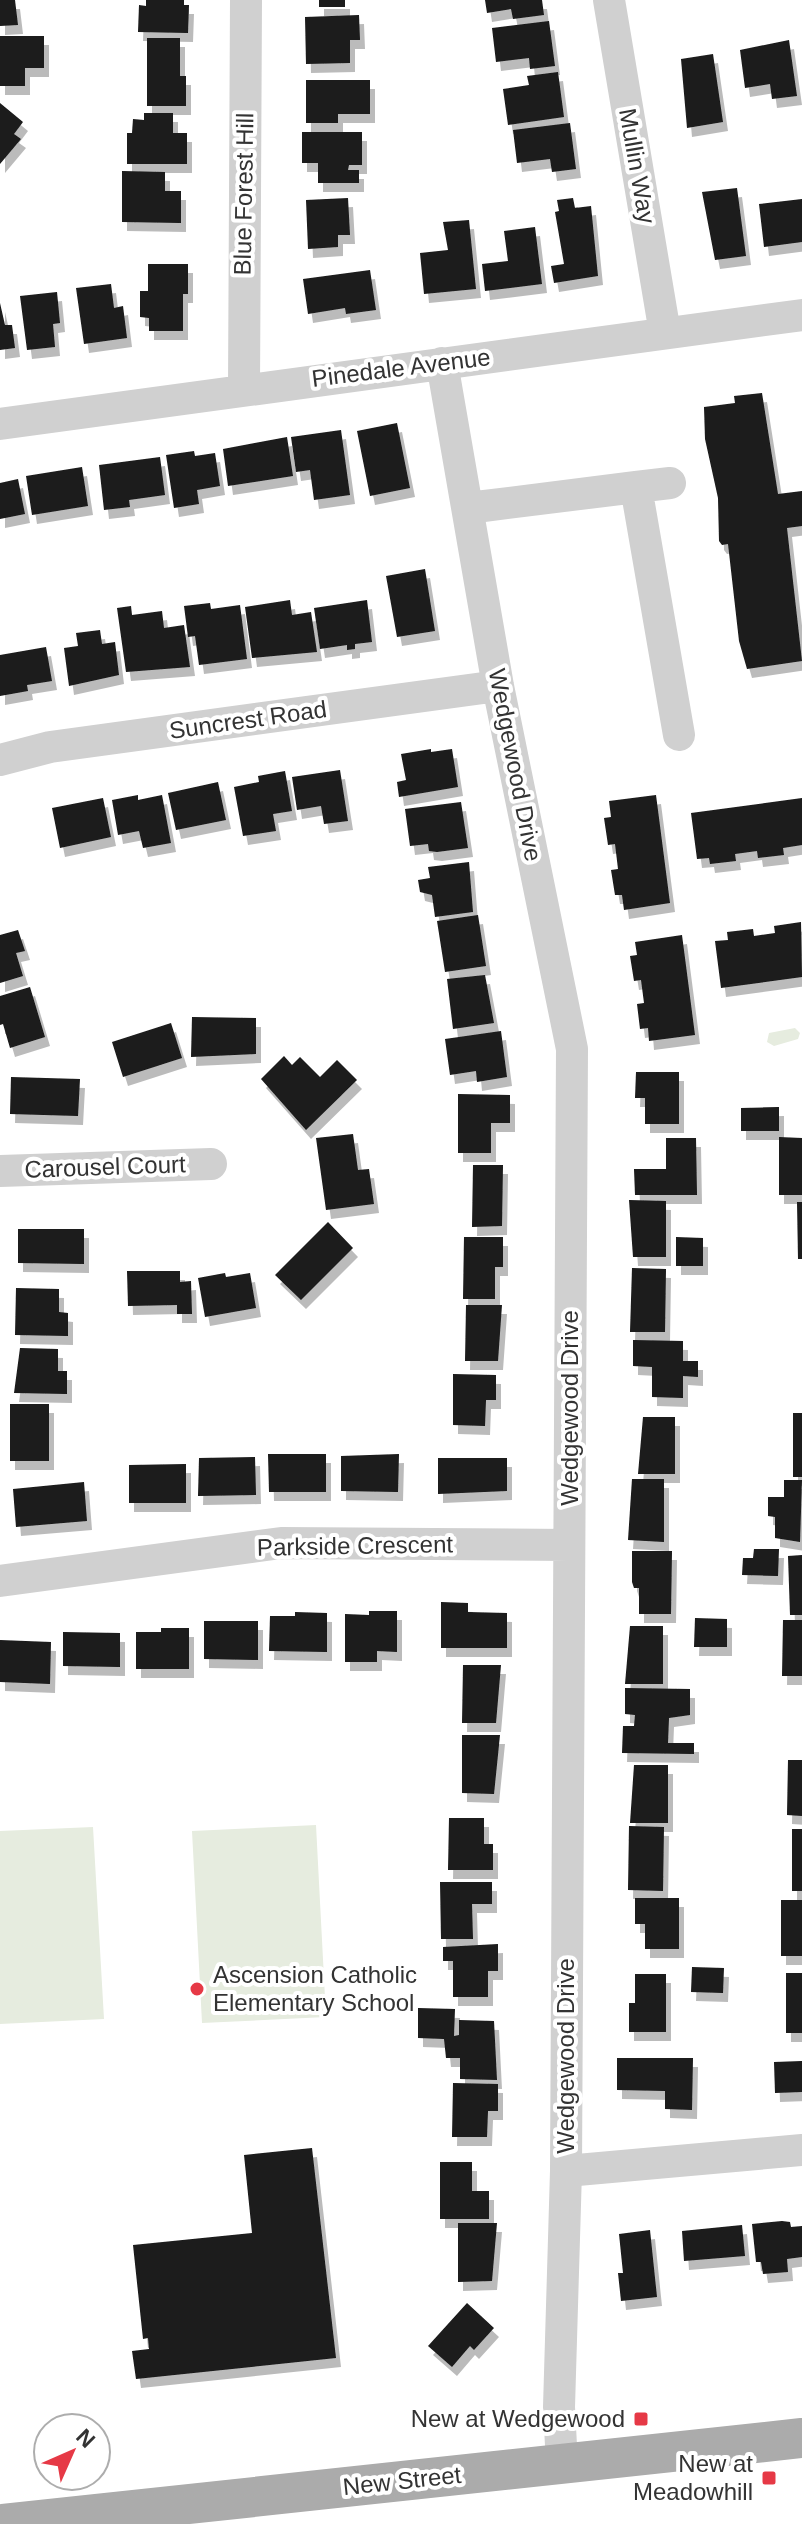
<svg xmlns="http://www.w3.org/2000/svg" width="802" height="2524" viewBox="0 0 802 2524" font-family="Helvetica,sans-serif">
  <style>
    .green { fill: #e6ecdf }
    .building { fill: #1a1a1a; filter: url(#shadow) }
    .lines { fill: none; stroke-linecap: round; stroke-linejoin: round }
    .minor { stroke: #d0d0d0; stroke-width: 32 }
    .major { stroke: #ababab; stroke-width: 40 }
    .poi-dot { fill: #e63946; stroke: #fff; stroke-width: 3 }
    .labels { text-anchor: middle; stroke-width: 8; stroke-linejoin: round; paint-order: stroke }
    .street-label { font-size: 24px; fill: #333; stroke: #fff }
    .poi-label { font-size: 24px; fill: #333; stroke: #fff; text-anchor: end }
  </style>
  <defs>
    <filter id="shadow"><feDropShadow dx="5" dy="9" stdDeviation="0" flood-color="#0004"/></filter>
  </defs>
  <rect width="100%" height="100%" fill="#fff"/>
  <path class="green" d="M795 1028 800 1033 798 1039 774 1046 767 1042 769 1033Z
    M316 1825 326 2017 202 2023 192 1831Z
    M93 1827 104 2019 0 2024V1831Z"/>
  <path class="building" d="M0 0H15L18 25 0 26Z
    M146 0H184V5H189L188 33 138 32 139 5 146 6Z
    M319 0H345V7H319Z
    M485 0H542L544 15 513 19 511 9 487 13Z
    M359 15 360 40H350V63L306 64 305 17Z
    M549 21 555 66 530 69 529 58 496 62 492 28Z
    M0 36H44V68H25V86H0Z
    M147 38H180V76H186V106H147Z
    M789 40 797 96 772 99 770 84 745 88 740 50Z
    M713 54 723 122 687 128 681 59Z
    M558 72 564 117 508 125 503 89 529 85 527 76Z
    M306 80H370V114H338V123H306Z
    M0 103 23 122 14 134 21 139 0 164Z
    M144 113H173V133H187V164H127V133H132L133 119 144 120Z
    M570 123 576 169 552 172 550 159 517 163 513 130Z
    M302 132H362V165H349L348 170H359V183H318V163H302Z
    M122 171 165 172V191H181V223L122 222Z
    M737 188 746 256 715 260 702 192Z
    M348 198 350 235H338V247L308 249 306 200Z
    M573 198 575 208 591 206 598 276 554 283 551 266 564 264 555 212 559 211 557 200Z
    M802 199V242L764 247 759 204Z
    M469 220 476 289 424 294 420 253 448 250 443 222Z
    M535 227 542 284 485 291 482 264 508 261 504 231Z
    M148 264H188V294H183V331H149V318L140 317V291H148Z
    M370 270 376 310 346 314 345 308 308 314 303 279Z
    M111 284 114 308 123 306 127 338 84 344 76 288Z
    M57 292 60 323 53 324 55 347 27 350 20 296Z
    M0 303 5 325H12L15 348 0 350Z
    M762 393 778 494 802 491V526L787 528 802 661 747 669 739 641 728 544 722 545 719 541 718 498 705 439 704 407 735 403 734 396Z
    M397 423 410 488 370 496 357 431Z
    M341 430 350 495 314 500 310 470 296 472 291 437Z
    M287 437 293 476 228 486 223 449Z
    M194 451 195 456 215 453 220 486 197 490 199 504 174 508 166 455Z
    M160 457 165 495 129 500 130 507 104 510 99 465Z
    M82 467 88 506 32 515 26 476Z
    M18 479 25 514 0 519V483Z
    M425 569 435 631 397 637 386 576Z
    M290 600 292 615 311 612 317 652 252 658 245 607Z
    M367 600 372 642 355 644V649L347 650V645L320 649 314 608Z
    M210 603 211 609 240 605 247 659 199 665 195 636 188 637 184 606Z
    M131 606 132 615 162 611 164 628 184 625 190 667 126 672 117 608Z
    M100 630 102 644 115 642 119 675 69 686 64 648 78 646 76 633Z
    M46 647 52 681 27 685 28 691 0 696V655Z
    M431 749V752L452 749 458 787 399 797 397 782 406 780 401 754Z
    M340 770 348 821 324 824 321 806 297 810 292 777Z
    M285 771 292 811 273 814 276 831 243 836 234 787 259 782 258 776Z
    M218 782 226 820 176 830 168 793Z
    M138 795V800L162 795 171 843 143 848 139 831 118 835 112 800Z
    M656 795 670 903 624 910 622 895H615L611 870 618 869 615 844 608 845 604 818 611 817 609 801Z
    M103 798 111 837 60 848 52 808Z
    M802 798V845L783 848 784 855 758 858 757 851 735 854 736 861 710 864 709 858 697 859 691 813Z
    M461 802 468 848 437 852 429 851 428 844 410 846 405 809Z
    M469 862 473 912 435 917 432 895 420 892 418 880 430 878 428 867Z
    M478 915 486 966 445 972 437 921Z
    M801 922 802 977 721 988 715 941 728 940 727 932 753 929 754 936 775 933 774 926Z
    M18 930 25 951 16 953 23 976 0 983V935Z
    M682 935 695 1035 649 1041 648 1028 640 1029 637 1004 644 1003 641 980 634 981 630 956 637 955 635 942Z
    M485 975 494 1023 453 1029 447 979Z
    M30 987 45 1037 10 1048 3 1024 0 1025V996Z
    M192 1017 256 1018V1054L191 1057Z
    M171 1023 182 1058 123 1077 112 1042Z
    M501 1031 507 1077 477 1082 476 1071 450 1075 445 1039Z
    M284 1056 292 1065 300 1057 320 1077 337 1060 357 1080 306 1130 261 1079Z
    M636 1072H679V1124H645V1098H635Z
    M11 1077 80 1079 78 1116 10 1114Z
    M458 1094 510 1095V1123H491V1153H458Z
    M779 1107V1131H741V1108Z
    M353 1134 358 1170 369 1169 374 1204 326 1210 316 1138Z
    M779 1137 802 1138V1195H779Z
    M666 1138H696L697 1195H635L634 1169H666Z
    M473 1165H503L502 1226 472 1227Z
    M629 1200 666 1201V1257H633Z
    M797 1202H802V1259H798Z
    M328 1222 353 1248 301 1300 275 1275Z
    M18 1229H84V1264L18 1263Z
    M464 1237H503V1267H495V1299H463Z
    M676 1237 703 1238V1266H676Z
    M632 1268 666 1269 665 1332H630Z
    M127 1271H180V1282L191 1281 192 1314H177V1305L128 1306Z
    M225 1273 226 1277 250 1273 256 1308 205 1317 198 1278Z
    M16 1288 59 1289V1312L68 1313V1336L15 1335Z
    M466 1305H502L498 1361H465Z
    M633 1340 683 1341V1361H698V1377L683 1376V1398L652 1397V1367L633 1366Z
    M20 1348 58 1349V1371H67V1394L14 1393Z
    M453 1374 496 1375V1400H486L485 1426 453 1425Z
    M10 1404H49V1461H10Z
    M793 1413H802V1477H793Z
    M643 1417H675V1474H638Z
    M268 1454H326V1492H269Z
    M399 1454 398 1492 341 1491V1456Z
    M255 1457 256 1495 198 1496 199 1458Z
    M438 1458H507V1491L438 1494Z
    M186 1464V1503H129V1465Z
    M632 1479H664V1542L628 1540Z
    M784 1480H802L800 1542 775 1538V1517L768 1516V1497H784Z
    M84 1482 87 1521 16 1527 13 1489Z
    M754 1549H779L778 1576 742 1575 743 1558H753Z
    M632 1551H672L671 1614H639V1588H634L632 1582Z
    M802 1555V1615H790L788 1556Z
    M441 1602 468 1603V1612L507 1613V1648H441Z
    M369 1611H397V1652L377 1651V1662H345V1614L369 1615Z
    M295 1612 327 1613V1652L269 1651 270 1616H295Z
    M695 1618 727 1619V1647H694Z
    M783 1620H802V1676H782Z
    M204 1621H258V1660L204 1659Z
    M630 1626H663V1684H625Z
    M161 1628H189V1669H136V1632H161Z
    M63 1632 120 1633V1667L63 1666Z
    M0 1640 51 1642 50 1684 0 1682Z
    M463 1665H501L496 1723H462Z
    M625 1688 690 1689V1715L669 1718 668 1743H694V1754L622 1753 623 1726H634L635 1715 625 1714Z
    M462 1735H500L494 1794 462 1793Z
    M788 1760H802V1816L787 1815Z
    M634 1765H668V1823H630Z
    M449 1818H484V1844H493V1870H448Z
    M629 1826 664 1827 663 1891 628 1890Z
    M792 1829H802V1891H792Z
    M440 1882H492V1904H472L473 1939H441Z
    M635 1898H679V1949H645V1924H635Z
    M781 1900H802V1956H781Z
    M498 1944V1971H488V1997H453V1961H443V1947Z
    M692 1967 724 1968 723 1993 691 1992Z
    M786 1973H802V2033H786Z
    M635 1974H666V2032H629V2003H635Z
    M418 2008 455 2009 454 2036 459 2035V2020L494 2021 497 2080 460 2079V2058H446L444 2039 418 2038Z
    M617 2058H693L692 2110 665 2109V2091L617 2090Z
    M802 2061V2092L775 2093 774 2062Z
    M453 2083 498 2084V2111H488L487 2137H452Z
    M312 2148 336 2358 136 2379 132 2351 149 2349 148 2338 143 2339 133 2245 252 2233 244 2155Z
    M440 2162H472V2191H489V2219H440Z
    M782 2221 790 2222 791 2227 802 2226V2257L787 2259 788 2272 763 2274 761 2262H756L752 2224Z
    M458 2223H497L492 2281 458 2282Z
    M742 2225 745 2256 684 2261 682 2231Z
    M650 2230 657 2297 621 2301 618 2273H623L619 2234Z
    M467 2303 494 2328 474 2350 470 2346 452 2367 428 2346Z"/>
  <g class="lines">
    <path class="minor" d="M609 0 665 333
      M442 363 498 686 572 1049 566 2171 559 2407 562 2465
      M244 389 246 0
      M0 424 802 315
      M636 487 670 483
      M468 508 636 487 679 735
      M0 760 50 747 498 686
      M0 1171 211 1164
      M0 1581 281 1543 569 1545
      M566 2171 802 2150"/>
    <path class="major" d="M3 2524 802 2438"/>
  </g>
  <g class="poi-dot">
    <circle cx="197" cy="1989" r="8"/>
    <rect x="633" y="2411" width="16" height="16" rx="4"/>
    <rect x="761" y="2470" width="16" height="16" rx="4"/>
  </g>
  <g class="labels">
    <g class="street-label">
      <text transform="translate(637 166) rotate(80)" y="8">Mullin Way</text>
      <text transform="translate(244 194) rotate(-89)" y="8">Blue Forest Hill</text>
      <text transform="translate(401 368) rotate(-7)" y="8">Pinedale Avenue</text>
      <text transform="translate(248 720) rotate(-8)" y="8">Suncrest Road</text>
      <text transform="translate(515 765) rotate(79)" y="8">Wedgewood Drive</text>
      <text transform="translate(105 1167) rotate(-2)" y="8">Carousel Court</text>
      <text transform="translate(570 1408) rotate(-90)" y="8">Wedgewood Drive</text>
      <text transform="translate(355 1546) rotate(-1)" y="8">Parkside Crescent</text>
      <text transform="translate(566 2056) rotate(-90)" y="8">Wedgewood Drive</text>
      <text transform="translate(402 2481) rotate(-6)" y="8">New Street</text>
    </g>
    <g class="poi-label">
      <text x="213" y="1983" text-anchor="start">Ascension Catholic<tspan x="213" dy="28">Elementary School</tspan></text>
      <text x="625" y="2427">New at Wedgewood</text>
      <text x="753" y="2472">New at<tspan x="753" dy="28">Meadowhill</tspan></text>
    </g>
  </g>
  <g transform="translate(72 2452) rotate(45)"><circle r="38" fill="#ffffff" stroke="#adadad" stroke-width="2"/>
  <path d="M0-6L14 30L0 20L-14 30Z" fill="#e63946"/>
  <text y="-12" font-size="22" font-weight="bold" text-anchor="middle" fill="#333333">N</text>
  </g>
</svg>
